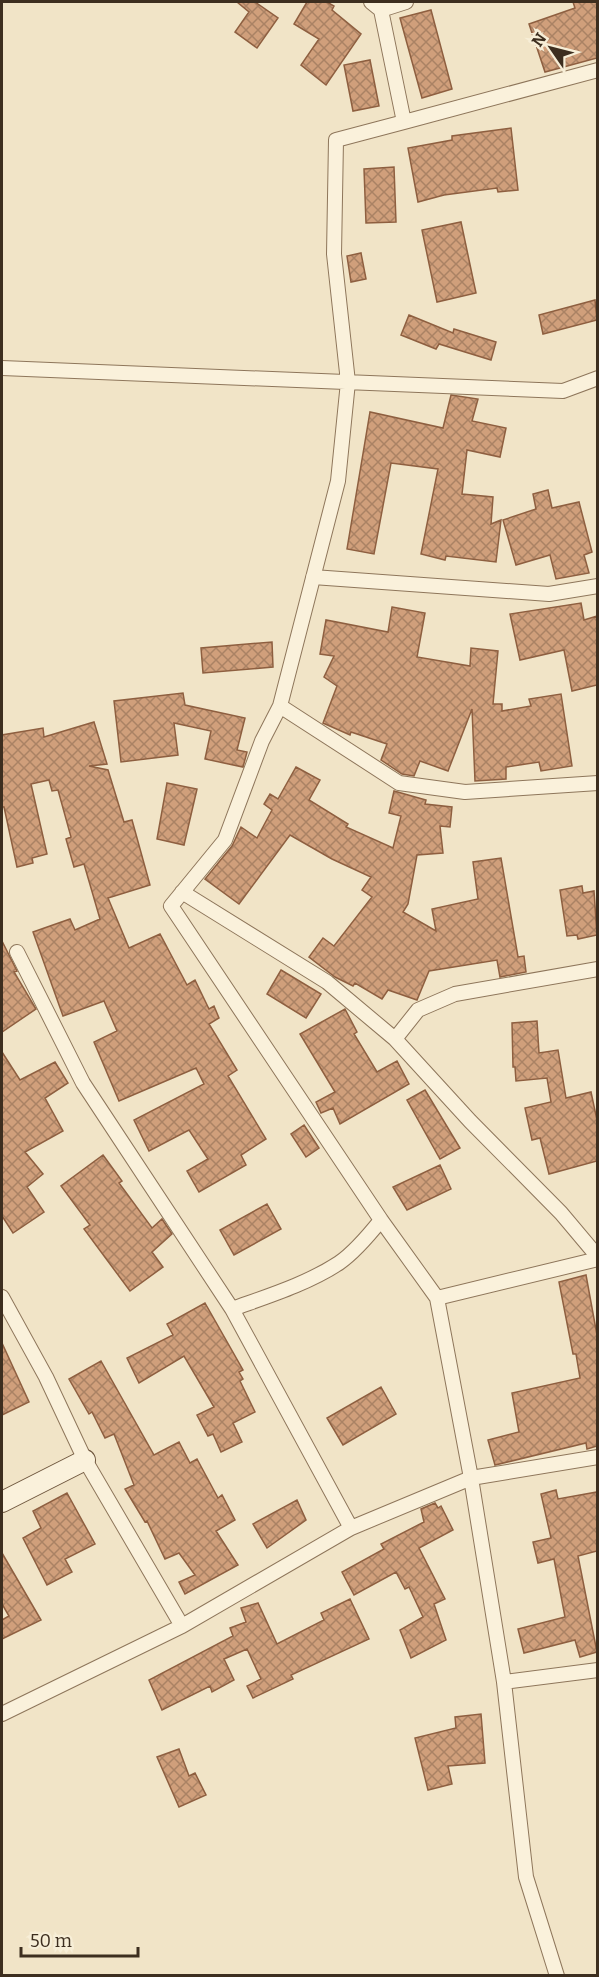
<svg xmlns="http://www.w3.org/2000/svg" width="599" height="1977" viewBox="0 0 599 1977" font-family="Bitter,serif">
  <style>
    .building { fill: url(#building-cross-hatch); stroke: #8e5f40; stroke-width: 1.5 }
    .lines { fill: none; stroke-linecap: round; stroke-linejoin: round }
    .street-casing { stroke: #8e765b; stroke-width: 16 }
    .secondary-casing { stroke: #6f573e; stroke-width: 22 }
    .street { stroke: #faf1db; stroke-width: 14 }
    .secondary { stroke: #faf1db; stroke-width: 20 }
  </style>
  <defs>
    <pattern id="building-cross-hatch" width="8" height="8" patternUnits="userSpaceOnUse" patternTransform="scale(1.5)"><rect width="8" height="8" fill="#d09f7b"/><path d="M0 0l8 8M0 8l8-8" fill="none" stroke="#aa8264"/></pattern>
  </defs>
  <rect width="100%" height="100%" fill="#f1e4c7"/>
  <path class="building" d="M237 2H255L278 18 257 48 235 32 249 12Z
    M307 2H327L334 6 332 10 361 34 326 85 301 65 319 39 294 24Z
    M573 2H597V58L545 72 529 24 575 8Z
    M431 10 452 89 422 98 400 18Z
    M370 60 379 106 353 111 344 65Z
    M511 128 518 190 498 192 497 188 444 195 418 202 408 148 452 140V136Z
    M394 167 396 222 366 223 364 169Z
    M461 222 476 293 437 302 422 230Z
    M361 253 366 279 351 282 347 256Z
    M595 300 597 320 543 334 539 315Z
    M409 315 453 333 454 329 496 342 491 360 439 344 436 349 401 335Z
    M451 395 478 399 472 421 506 428 500 457 467 450 462 494 493 497 491 524 501 520 496 562 446 556 445 560 421 554 438 469 391 463 374 554 347 549 370 412 443 428Z
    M548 490 552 508 579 502 592 552 584 555 589 573 556 579 550 555 516 565 503 520 536 509 533 494Z
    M581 603 584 620 597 616V685L572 691 564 650 520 660 510 614Z
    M392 607 425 613 417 657 470 666 471 648 498 651 493 704H502V711L531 706 529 699 561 694 572 766 541 771 539 762 506 767V779L475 781 472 709 448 771 420 761 414 776 402 774 381 760 387 744 351 732 350 735 323 723 337 686 324 677 334 656 320 654 326 620 388 632Z
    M272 642 273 667 203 673 201 648Z
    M183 693 185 705 245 718 237 750 247 752 243 767 205 759 211 731 174 723 178 755 121 762 114 701Z
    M94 722 107 764 89 766 108 770 124 822 132 820 150 885 108 898 129 948 160 934 187 985 195 980 209 1009 214 1006 219 1018 209 1024 237 1070 228 1076 266 1139 241 1155 246 1165 199 1192 187 1171 208 1159 189 1130 149 1151 134 1120 204 1084 196 1068 119 1101 94 1042 117 1031 104 1001 63 1016 33 932 70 919 75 930 100 919 84 864 74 867 66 839 71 837 58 790 52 791 49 780 31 784 47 854 32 858 33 863 17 867 4 807H2V735L43 728 44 737Z
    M296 767 320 780 309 800 348 824 346 827 393 848 401 816 389 813 394 791 426 800 425 804 452 807 450 827 440 826 443 853 417 855 408 904 403 912 436 931 432 909 478 899 473 862 501 858 518 957 524 956 526 972 500 977 497 960 429 971 417 1000 388 990 382 999 355 983 353 986 335 977 309 957 323 938 334 946 372 897 362 890 371 877 332 859 290 835 239 904 205 879 232 846 241 827 257 838 272 810 264 804 270 794 278 799Z
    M167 783 197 789 184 845 157 839Z
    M582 886 583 893 594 891 597 935 578 939 577 935 567 936 560 890Z
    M2 941 17 971 14 972 36 1009 2 1032Z
    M281 970 321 994 306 1018 267 994Z
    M345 1009 357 1032 354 1034 377 1072 397 1061 409 1084 340 1124 333 1108 321 1113 316 1102 335 1092 300 1034Z
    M537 1021 539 1053 558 1050 566 1098 591 1092 597 1120V1161L549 1174 540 1138 532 1140 525 1108 551 1102 547 1078 516 1081 515 1067H513L512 1023Z
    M2 1052 20 1080 55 1062 68 1083 45 1098 63 1131 25 1152 43 1174 27 1187 44 1212 13 1233 2 1216Z
    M425 1090 460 1148 440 1159 407 1100Z
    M304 1125 319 1148 306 1157 291 1134Z
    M103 1155 122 1181 119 1183 152 1228 162 1219 172 1234 152 1252 163 1267 130 1291 84 1229 90 1225 61 1186Z
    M440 1165 451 1189 407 1210 393 1187Z
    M267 1204 281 1229 234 1255 220 1230Z
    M586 1275 597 1335V1446L587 1449 586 1443 495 1465 488 1440 519 1432 512 1393 580 1378 576 1354H573L559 1282Z
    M205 1303 243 1370 239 1372 243 1379 240 1381 255 1412 233 1423 242 1442 221 1452 213 1434 208 1436 197 1415 214 1407 184 1356 139 1383 127 1358 173 1335 167 1324Z
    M2 1343 29 1402 2 1415Z
    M101 1361 154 1455 179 1442 190 1463 197 1459 218 1498 222 1495 235 1520 216 1531 238 1565 185 1594 179 1582 195 1575 179 1553 165 1559 147 1521 145 1522 125 1489 134 1485 114 1434 105 1438 92 1412 89 1414 69 1379Z
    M381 1387 396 1414 343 1445 327 1418Z
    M556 1490 558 1499 597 1492V1551L578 1556 597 1652 580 1657 575 1640 524 1653 518 1629 565 1617 554 1559 538 1563 533 1542 551 1538 541 1494Z
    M67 1493 95 1544 65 1559 72 1572 47 1585 23 1538 41 1528 33 1511Z
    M297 1500 306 1520 267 1548 253 1524Z
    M435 1503 438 1508 441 1506 453 1530 419 1548 445 1599 434 1604 446 1640 411 1658 400 1630 423 1617 409 1587 405 1589 396 1572 354 1595 342 1572 384 1549 381 1544 424 1522 421 1509Z
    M2 1553 41 1620 2 1639V1620L9 1616 2 1604Z
    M350 1599 369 1639 291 1675 293 1679 253 1698 247 1686 261 1679 247 1649 224 1659 234 1680 212 1692 210 1686 162 1710 149 1680 233 1636 230 1628 246 1622 241 1608 258 1603 277 1644 324 1620 321 1613Z
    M481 1714 485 1763 448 1766 452 1784 428 1790 415 1738 456 1728 455 1717Z
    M179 1749 189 1776 195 1773 206 1795 179 1807 157 1757Z"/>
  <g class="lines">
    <g class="street-casing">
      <path id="street" d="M371 2 381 10 404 122 336 140 334 254 348 382 338 481 280 706 262 741 225 840 171 906 381 1220 437 1298
        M381 10 406 2
        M404 122 598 70
        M2 368 563 391 598 378
        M313 577 549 594 598 586
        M280 706 399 783 465 792 598 783
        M182 892 327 982 395 1039 470 1121 561 1213 598 1257
        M17 952 83 1083 232 1309C268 1296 307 1284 339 1263 355 1252 369 1235 381 1220
        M395 1039 418 1010 455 994 598 969
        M2 1297 46 1377 85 1460 182 1626
        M232 1309 351 1528
        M504 1682 598 1670
        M2 1714 182 1626 351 1528 471 1478 598 1457
        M557 1976 526 1877 504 1682 471 1478 437 1298 598 1259"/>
    </g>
    <g class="secondary-casing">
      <path id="secondary" d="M2 1502 85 1460"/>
    </g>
    <use href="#street" class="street"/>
    <use href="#secondary" class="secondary"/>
  </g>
  <rect width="599" height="1977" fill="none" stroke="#3d2e1f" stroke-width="6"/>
  <g transform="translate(551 48) rotate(305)" stroke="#f7eed7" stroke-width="4.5" paint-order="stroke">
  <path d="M0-4.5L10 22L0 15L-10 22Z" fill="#3d2e1f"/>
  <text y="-9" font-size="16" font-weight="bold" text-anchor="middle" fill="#3d2e1f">N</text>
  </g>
  <path d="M21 1947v9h117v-9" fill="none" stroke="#3d2e1f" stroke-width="3"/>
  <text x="30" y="1947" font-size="18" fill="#3d2e1f" stroke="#f7eed7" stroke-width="4.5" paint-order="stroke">50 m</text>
</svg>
